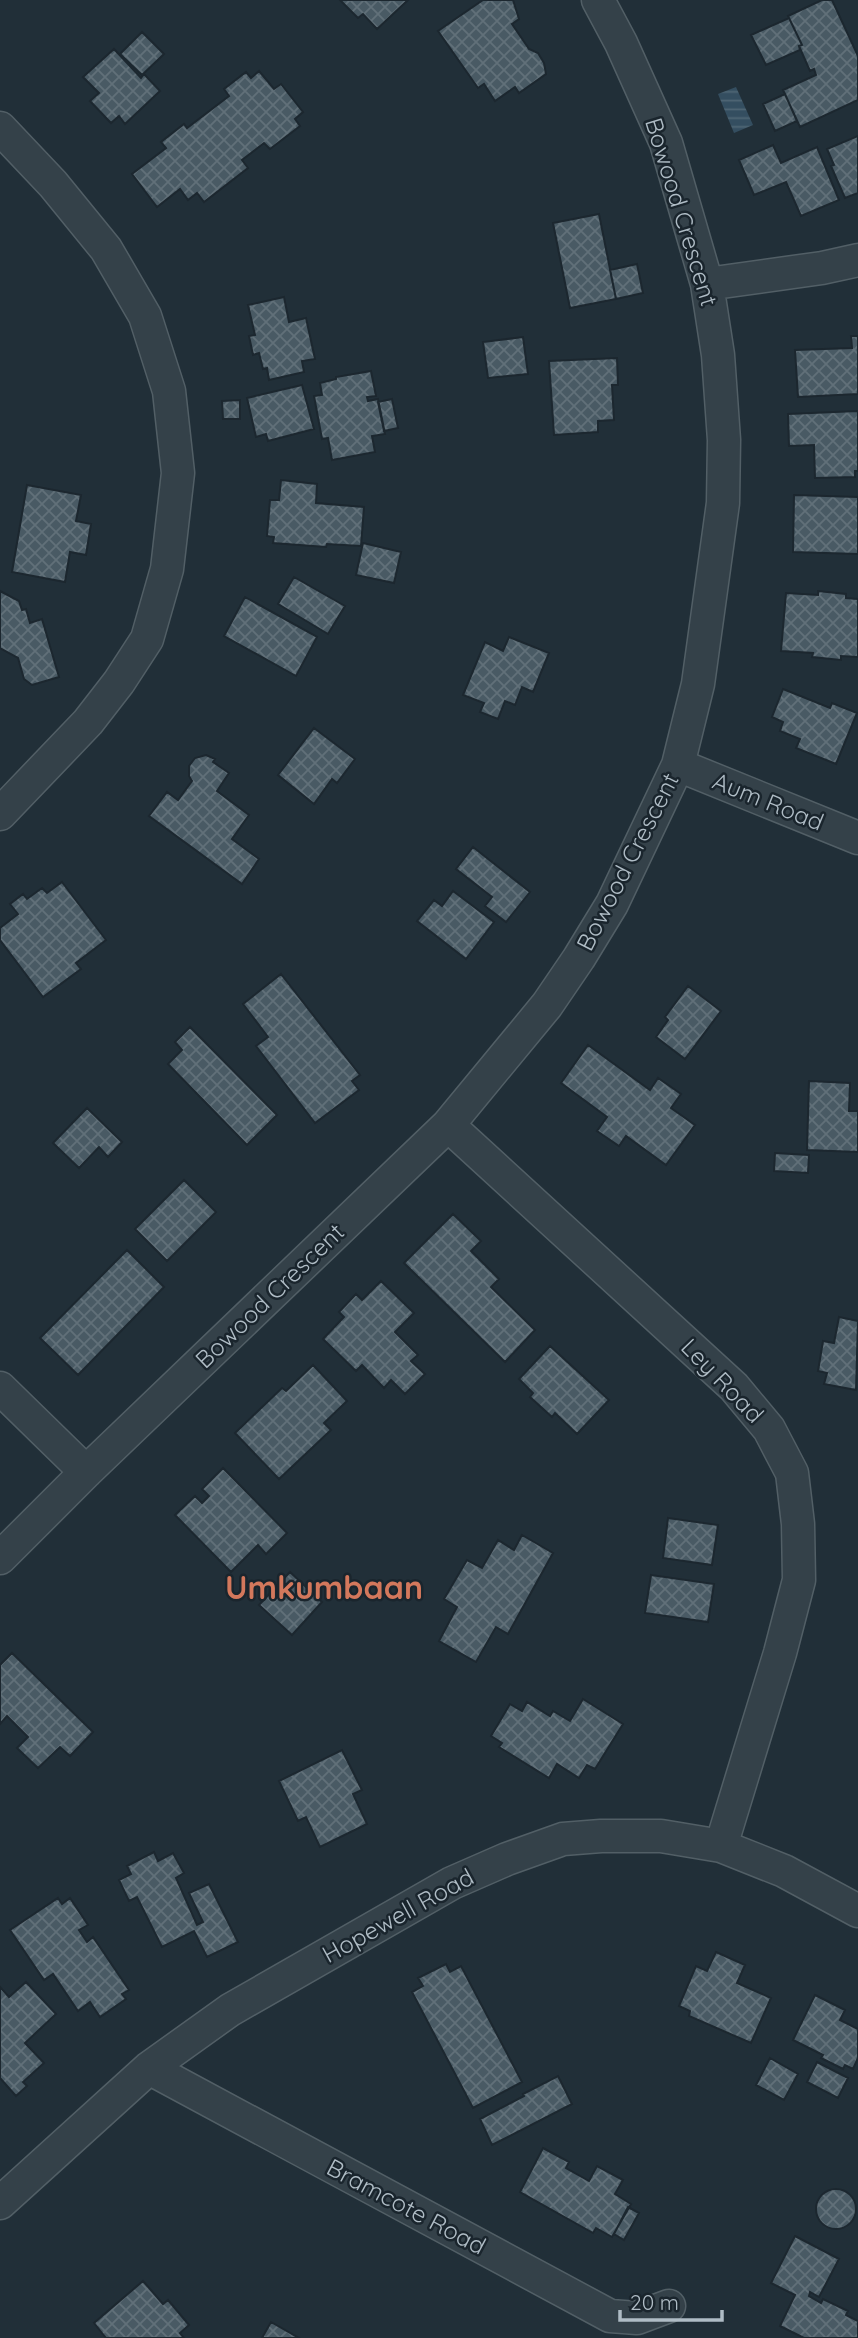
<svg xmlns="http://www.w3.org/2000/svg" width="858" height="2338" viewBox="0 0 858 2338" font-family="Quicksand,sans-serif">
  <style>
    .water { fill: url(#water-rules) }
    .building { fill: url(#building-cross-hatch); stroke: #1c272f; stroke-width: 2 }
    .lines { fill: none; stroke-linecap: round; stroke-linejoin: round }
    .minor-casing { stroke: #525f66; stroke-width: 35 }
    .minor { stroke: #344149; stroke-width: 32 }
    .labels { text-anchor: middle; stroke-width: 5; stroke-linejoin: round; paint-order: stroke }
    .street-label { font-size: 24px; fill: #afbcc5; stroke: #1a252d }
    .district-label { font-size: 32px; font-weight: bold; fill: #d3785c; stroke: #1a252d }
  </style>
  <defs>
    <pattern id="water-rules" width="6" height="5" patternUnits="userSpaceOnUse" patternTransform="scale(1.75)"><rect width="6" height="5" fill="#344e60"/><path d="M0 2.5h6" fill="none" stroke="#4f6675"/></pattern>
    <pattern id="building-cross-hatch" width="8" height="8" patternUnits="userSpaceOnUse" patternTransform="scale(1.75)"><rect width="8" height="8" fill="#495a64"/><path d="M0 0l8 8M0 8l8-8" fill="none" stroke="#617079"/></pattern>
  </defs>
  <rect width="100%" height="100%" fill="#212f38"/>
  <path class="water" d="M736 87 753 125 734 133 718 94Z"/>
  <path class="building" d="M340 0H408L377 29 363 14 358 18Z
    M483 0H513L519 19 512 24 529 49 538 53 544 63 546 74 519 93 515 87 495 101 484 84 478 88 438 31Z
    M822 0H832L858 56V100L800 127 783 90 816 75 814 69 810 71 799 46 802 45 788 16Z
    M789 18 802 45 799 46 800 50 766 65 751 35Z
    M142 32 164 54 142 75 120 54Z
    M114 49 141 78 144 74 160 91 125 124 119 116 111 123 90 101 99 93 83 77Z
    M259 71 274 89 281 84 303 112 295 119 300 126 270 149 264 143 242 160 248 168 204 202 197 193 188 200 180 189 157 207 132 174 166 148 161 142 184 124 187 128 229 96 224 89 246 72 251 78Z
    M785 94 797 121 775 131 763 104Z
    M858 136V193L845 198 831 166 834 165 827 149Z
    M773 145 781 163 817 147 839 200 801 216 786 182 754 195 739 160Z
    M599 214 616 299 570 308 553 223Z
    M637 264 643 293 616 299 610 270Z
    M284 297 289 322 306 318 315 359 302 361 304 372 269 380 267 368 263 369 259 353 253 355 249 336 255 335 248 305Z
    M851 336H858V394L798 397 795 350 852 348Z
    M523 337 528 374 488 378 483 342Z
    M617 358 618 385H612L614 420 598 421V432L554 435 549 361Z
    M371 371 376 396 367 397 368 401 378 399 385 434 372 436 375 452 332 460 328 438 322 439 314 396 322 395 320 383 336 379V377Z
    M302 385 314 429 268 441 266 434 256 437 247 398Z
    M392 399 398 428 384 431 378 402Z
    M240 400V419H223L222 401Z
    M858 411V471H855V477L815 478 814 445 789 446 788 414Z
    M281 480 317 484 316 503 364 507 361 546 327 544 326 547 273 543 274 537 267 536 270 500H279Z
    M27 485 81 495 76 521 91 524 86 555 70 552 65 582 12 572Z
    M794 495 858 497V554L793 552Z
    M363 543 401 552 394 583 356 575Z
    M294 577 345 606 328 634 278 604Z
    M0 591 19 601 22 610 26 609 30 623 42 619 59 677 32 685 24 679 18 658 0 648Z
    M818 591 846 594V598L858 599V657L841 656V660L812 657 813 653 781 651 786 593 818 595Z
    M245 597 317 637 296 676 224 636Z
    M509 637 549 653 533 692 522 687 515 705 505 701 498 719 480 712 484 703 463 695 485 642 503 651Z
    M783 689 830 708 832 703 857 713 836 764 796 748 800 739 780 731 783 722 772 717Z
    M314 728 355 759 337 783 332 779 314 804 278 775Z
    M206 755 215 759 213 762 229 773 217 791 249 815 232 839 259 859 242 884 149 816 167 792 178 800 192 781 189 776V766L195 758Z
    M473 847 530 892 506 922 485 906 492 897 456 869Z
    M62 882 106 940 76 963 81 969 43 997 0 940V928L18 914 10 904 23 894 27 899 42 888 47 893Z
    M453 891 494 922 466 959 417 921 434 900 442 906Z
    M281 974 360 1075 352 1081 359 1090 315 1123 256 1046 268 1037 243 1004Z
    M688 986 721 1011 685 1059 656 1037 668 1020 665 1017Z
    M190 1027 277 1115 247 1145 168 1064 182 1050 175 1042Z
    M588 1045 650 1090 658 1078 681 1094 671 1108 695 1125 666 1165 626 1136 619 1146 597 1131 607 1117 561 1083Z
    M809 1081 850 1083 849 1111H858V1152L807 1150Z
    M87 1108 122 1142 108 1157 99 1147 79 1168 53 1143Z
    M775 1153 809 1155 808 1173 774 1171Z
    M184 1180 216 1212 167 1261 135 1229Z
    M453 1214 481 1241 471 1251 499 1279 491 1287 535 1330 505 1362 404 1263Z
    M127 1250 164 1287 78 1375 40 1338Z
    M381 1281 414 1313 395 1332 418 1355 411 1361 425 1374 405 1394 391 1380 384 1388 362 1365 356 1371 323 1339 344 1317 339 1312 356 1294 362 1300Z
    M839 1317 858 1321 856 1390 824 1384 827 1373 818 1371 823 1341 834 1343Z
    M550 1346 609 1400 577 1434 555 1413 552 1417 530 1397 533 1393 519 1379Z
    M313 1365 347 1401 324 1423 331 1430 279 1479 235 1433 282 1388 286 1391Z
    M223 1468 287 1533 266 1554 258 1545 231 1572 175 1515 195 1496 202 1503 209 1496 202 1489Z
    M668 1518 718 1525 712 1565 663 1558Z
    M522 1535 553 1553 508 1634 496 1627 476 1662 439 1641 457 1607 444 1599 467 1560 482 1568 498 1540 514 1550Z
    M290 1572 322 1602 292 1635 259 1605Z
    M651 1575 714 1584 708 1622 645 1613Z
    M12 1653 93 1732 70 1756 60 1747 38 1768 17 1748 28 1737 7 1716 0 1724V1665Z
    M583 1699 623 1724 595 1769 587 1765 579 1778 557 1764 549 1778 499 1747 502 1743 491 1736 510 1704 522 1711 527 1702 550 1716 553 1711 570 1721Z
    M342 1750 362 1790 353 1794 367 1824 320 1847 306 1817 298 1821 279 1781Z
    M154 1852 158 1861 173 1853 184 1873 176 1878 197 1925 203 1922 189 1893 209 1884 238 1942 207 1957 194 1931 162 1947 137 1897 129 1901 119 1880 131 1874 127 1866Z
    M58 1898 62 1904 70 1898 88 1925 79 1930 87 1942 93 1937 129 1990 122 1994 126 1999 100 2017 90 2002 78 2011 53 1974 44 1980 10 1930Z
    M716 1952 745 1965 737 1983 771 1998 751 2043 689 2016 690 2011 679 2006 696 1966 707 1971Z
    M446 1964 450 1972 461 1966 522 2082 473 2108 412 1992 423 1986 418 1978Z
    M26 1982 56 2014 25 2043 44 2063 23 2082 27 2086 16 2096 0 2078V1987L9 1997Z
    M815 1995 845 2010 840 2020 858 2029V2058L853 2069 845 2065 843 2069 821 2058 823 2055 793 2040Z
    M770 2058 798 2074 784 2100 756 2085Z
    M817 2062 848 2078 838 2098 807 2082Z
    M558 2076 572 2104 492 2145 480 2119 524 2096 523 2094Z
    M543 2148 569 2162 566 2168 589 2181 597 2166 623 2180 615 2194 631 2204 612 2237 596 2228 593 2233 520 2192Z
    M816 2209a20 20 0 1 1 40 0a20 20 0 1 1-40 0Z
    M628 2207 639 2213 624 2240 614 2234Z
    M795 2236 839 2259 819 2297 810 2292 809 2296 821 2303 823 2299 848 2311 846 2315 858 2321V2338H804L780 2326 795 2295 771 2283Z
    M143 2281 163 2304 168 2300 189 2325 180 2333 184 2338H106L94 2323Z
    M271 2322 299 2338H262Z"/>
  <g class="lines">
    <g class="minor-casing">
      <path id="minor" d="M0 128 53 184 106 249 145 316 169 391 178 473 167 569 147 639 119 682 88 722 0 814
        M707 284 822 268 858 260
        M678 765 858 838
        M448 1125 734 1387 769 1429 792 1473 798 1524 799 1580 780 1653 721 1846
        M0 1388 86 1472
        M0 1558 86 1472 448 1125 547 1005 579 958 612 904 678 765 698 684 723 503 724 440 718 355 707 284 666 143 621 43 598 0
        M149 2068 610 2316 637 2318 669 2306
        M0 2203 149 2068 230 2010 452 1883 507 1859 563 1839 601 1836H661L721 1846 784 1871 858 1911"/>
    </g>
    <use href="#minor" class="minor"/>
  </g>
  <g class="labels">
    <g class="street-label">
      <text transform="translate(681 212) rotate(73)" y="8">Bowood Crescent</text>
      <text transform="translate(768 802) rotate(22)" y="8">Aum Road</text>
      <text transform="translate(628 862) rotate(-63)" y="8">Bowood Crescent</text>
      <text transform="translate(270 1296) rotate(-44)" y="8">Bowood Crescent</text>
      <text transform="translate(722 1381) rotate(46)" y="8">Ley Road</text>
      <text transform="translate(398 1916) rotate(-29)" y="8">Hopewell Road</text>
      <text transform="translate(406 2207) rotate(28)" y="8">Bramcote Road</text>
    </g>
    <g class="district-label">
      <text x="324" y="1599">Umkumbaan</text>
    </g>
  </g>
  <path d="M620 2310v10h102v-10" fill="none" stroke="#afbcc5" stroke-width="3.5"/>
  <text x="630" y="2310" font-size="21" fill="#afbcc5" stroke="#1a252d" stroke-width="5" paint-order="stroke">20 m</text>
</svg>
